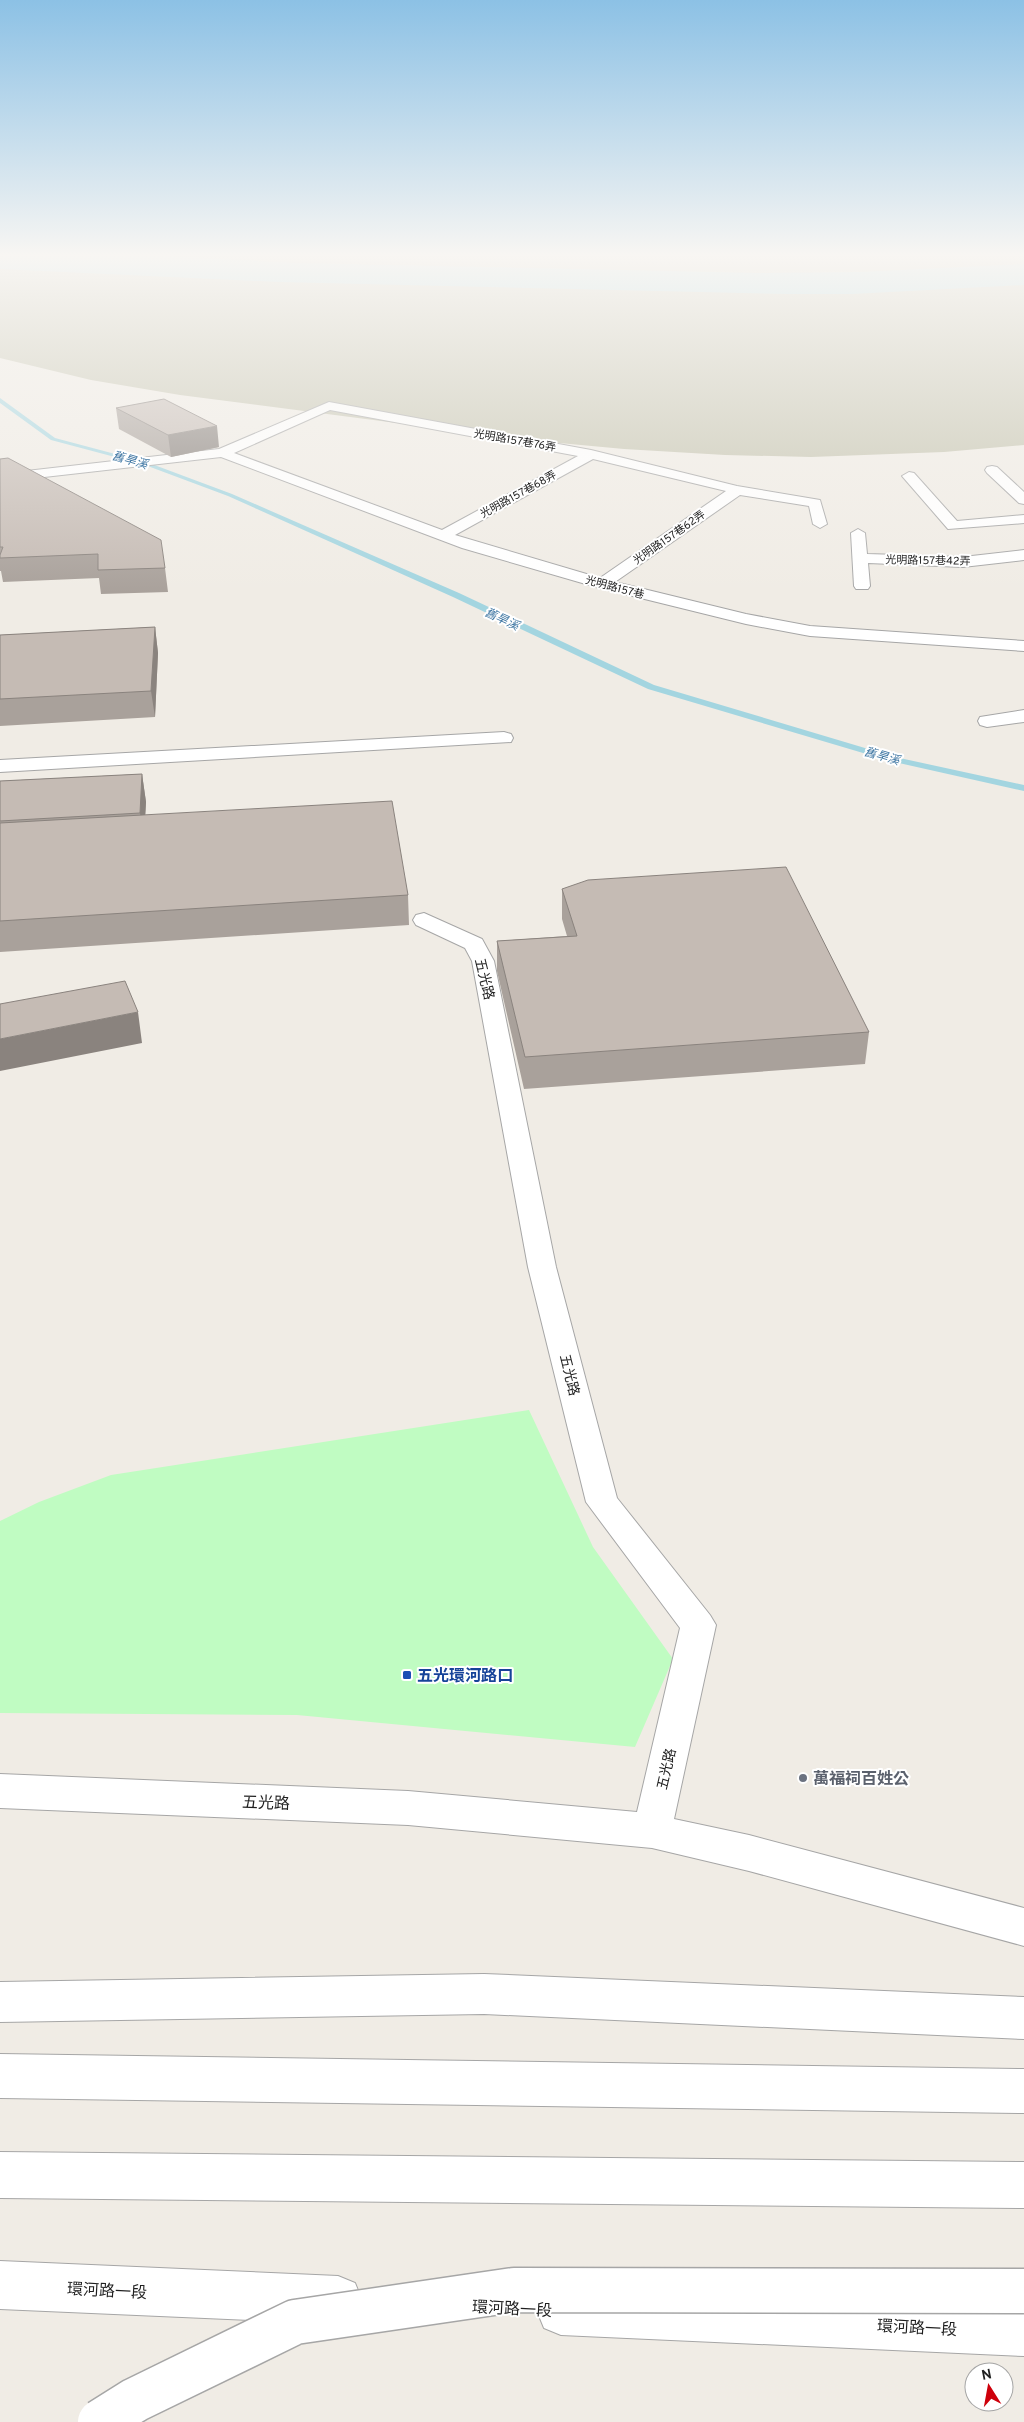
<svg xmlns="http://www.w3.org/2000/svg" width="1024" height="2422" viewBox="0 0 1024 2422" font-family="Overpass,'Noto Sans TC',sans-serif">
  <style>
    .construction { fill: #c5c4b0 }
    .park { fill: #c0fcc2 }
    .water { fill: #a3d5e0 }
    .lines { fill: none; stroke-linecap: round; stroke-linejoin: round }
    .stream { fill: #a3d5e0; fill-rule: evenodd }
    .minor-casing { stroke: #a6a6a6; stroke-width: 2 }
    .minor { fill: #fff; fill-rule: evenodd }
    .minor-bridge-casing { stroke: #a6a6a6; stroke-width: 47; stroke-linecap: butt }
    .minor-bridge { stroke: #fff; stroke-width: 44 }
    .wall { fill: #a9a19b }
    .shaded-wall { fill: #8a837e }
    .building { fill: #c5bbb4; stroke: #8a837e }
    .transit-dot { fill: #1a4fb4; stroke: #fff; stroke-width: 2 }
    .worship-dot { fill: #6b7280; stroke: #fff; stroke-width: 2 }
    .labels { text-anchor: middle; stroke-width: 4; stroke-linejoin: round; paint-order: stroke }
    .far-street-label { font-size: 11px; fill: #1f1f1f; stroke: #fff }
    .far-water-label { font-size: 12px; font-style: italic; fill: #4178a4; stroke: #fff }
    .street-label { font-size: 14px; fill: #1f1f1f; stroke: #fff }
    .near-transit-label { font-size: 16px; font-weight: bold; fill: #164399; stroke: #fff; text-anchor: start }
    .near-worship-label { font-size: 16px; font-weight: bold; fill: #5b616d; stroke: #fff; text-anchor: start }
    .near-street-label { font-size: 16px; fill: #1f1f1f; stroke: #fff }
  </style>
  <rect width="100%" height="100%" fill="#f0ece5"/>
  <path class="construction" d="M0 254H1024V445L944 452 811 457 725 455 624 449 527 440 180 395 91 380 0 358Z"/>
  <path class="park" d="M529 1410 593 1547 673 1659 635 1747 297 1715 0 1713V1521L39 1502 111 1475Z"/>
  <path class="water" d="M0 254H132L297 263 758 273 861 272 1024 264V285L852 294H788L279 282 0 269Z"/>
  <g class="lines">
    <path class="stream" d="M0 398 55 438 149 463 232 494 459 593 654 685 895 757 1024 785V791L890 761 648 689 453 597 228 496 145 465 51 440 0 403Z"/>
    <g class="minor-casing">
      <path id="minor" d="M329 402 591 450 737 486 820 500 827 524 820 528 813 524 809 506 740 495 615 582 746 614 810 626 1024 641V651L810 636 746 624 596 587 462 548 221 457 0 482V474L219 449ZM330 410 578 456 442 530 234 453ZM593 459 726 491 600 578 455 535Z
        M992 466 997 467 1024 492V504L1019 503 987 473 985 470 987 467Z
        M909 472 914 473 957 521 1024 515V523L948 529 902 476Z
        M858 529 865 533 867 554 963 557 1024 550V560L963 567 868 563 870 586 868 589H856L854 586 851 533Z
        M1024 710V722L987 727 980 725 978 721 980 717Z
        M504 732 511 734 513 738 511 742 0 772V760Z
        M424 913 482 939 494 961 556 1267 617 1498 710 1615 716 1625 674 1819 749 1835 1024 1908V1946L749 1871 652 1848 408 1825 0 1808V1774L408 1791 637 1812 680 1628 586 1502 528 1267 472 961 465 948 416 925 413 920 416 915Z
        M484 1974 1024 1997V2039L484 2014 0 2022V1982Z
        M0 2054 1024 2069V2113L0 2098Z
        M0 2152 1024 2162V2208L0 2198Z
        M0 2261 338 2276 355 2283 362 2300 355 2317 338 2324 0 2309Z
        M561 2287 1024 2308V2356L561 2335 544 2328 537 2311 544 2294Z"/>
    </g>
    <use href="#minor" class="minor"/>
    <g class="minor-bridge-casing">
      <path id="minor-bridge" d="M100 2422 135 2400 295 2322 514 2290 1024 2291"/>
    </g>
    <use href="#minor-bridge" class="minor-bridge"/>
  </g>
  <path class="wall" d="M116 408 219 447 171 457 119 429Z
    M0 459 165 568 168 592 101 594 99 578 3 582 1 571H0Z
    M155 627 158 653 155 717 0 726V635Z
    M142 774 146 802 145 815 408 895 409 925 0 952V781Z
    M562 889 869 1032 865 1064 524 1089 497 971V941L567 936 562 919Z"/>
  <path class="shaded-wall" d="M217 426 219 447 171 457 168 435Z
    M155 627 158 653 155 717 151 691Z
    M142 774 146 802 144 842 140 813Z
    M138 1012 142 1043 0 1071V1039Z"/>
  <path class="building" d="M164 399 217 426 168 435 116 408Z
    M8 458 161 540 165 568 98 570V554L0 558V555L3 547H0V459Z
    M155 627 151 691 0 699V635Z
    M142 774 140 813 0 821V781Z
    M392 801 408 895 0 921V823Z
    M786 867 869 1032 525 1057 497 941 577 936 562 889 588 880Z
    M125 981 138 1012 0 1039V1004Z"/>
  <linearGradient id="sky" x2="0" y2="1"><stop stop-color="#8cc1e5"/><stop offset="0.43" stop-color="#f8f6f3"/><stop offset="1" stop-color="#f8f6f3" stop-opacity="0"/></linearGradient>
  <rect width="1024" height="593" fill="url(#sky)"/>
  <rect class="transit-dot" x="402" y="1670" width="10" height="10" rx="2.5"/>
  <circle class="worship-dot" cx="803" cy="1778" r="5"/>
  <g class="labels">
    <g class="far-street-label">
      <text transform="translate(515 440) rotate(10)" y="4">光明路157巷76弄</text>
      <text transform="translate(518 494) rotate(-29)" y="4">光明路157巷68弄</text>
      <text transform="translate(669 537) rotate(-35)" y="4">光明路157巷62弄</text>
      <text transform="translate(928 560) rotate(1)" y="4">光明路157巷42弄</text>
      <text transform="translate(615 587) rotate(15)" y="4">光明路157巷</text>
    </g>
    <g class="far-water-label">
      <text transform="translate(130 460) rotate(16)" y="4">舊旱溪</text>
      <text transform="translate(502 619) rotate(25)" y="4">舊旱溪</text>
      <text transform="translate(882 756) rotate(16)" y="4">舊旱溪</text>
    </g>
    <g class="street-label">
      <text transform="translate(485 979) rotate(76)" y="5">五光路</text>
      <text transform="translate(570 1375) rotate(76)" y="5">五光路</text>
      <text transform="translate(666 1769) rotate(-77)" y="5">五光路</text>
    </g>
    <g class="near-transit-label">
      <text x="417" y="1681">五光環河路口</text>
    </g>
    <g class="near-worship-label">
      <text x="813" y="1784">萬福祠百姓公</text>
    </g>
    <g class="near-street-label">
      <text transform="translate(266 1802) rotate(2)" y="6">五光路</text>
      <text transform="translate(107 2290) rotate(3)" y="6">環河路一段</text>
      <text transform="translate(512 2308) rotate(3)" y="6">環河路一段</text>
      <text transform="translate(917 2327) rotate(3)" y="6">環河路一段</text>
    </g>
  </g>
  <g transform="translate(989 2387) rotate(349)"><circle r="24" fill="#ffffff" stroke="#a5a5a5"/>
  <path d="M0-4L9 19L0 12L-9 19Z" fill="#ce000b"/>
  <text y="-8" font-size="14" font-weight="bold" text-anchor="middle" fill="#1f1f1f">N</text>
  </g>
</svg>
